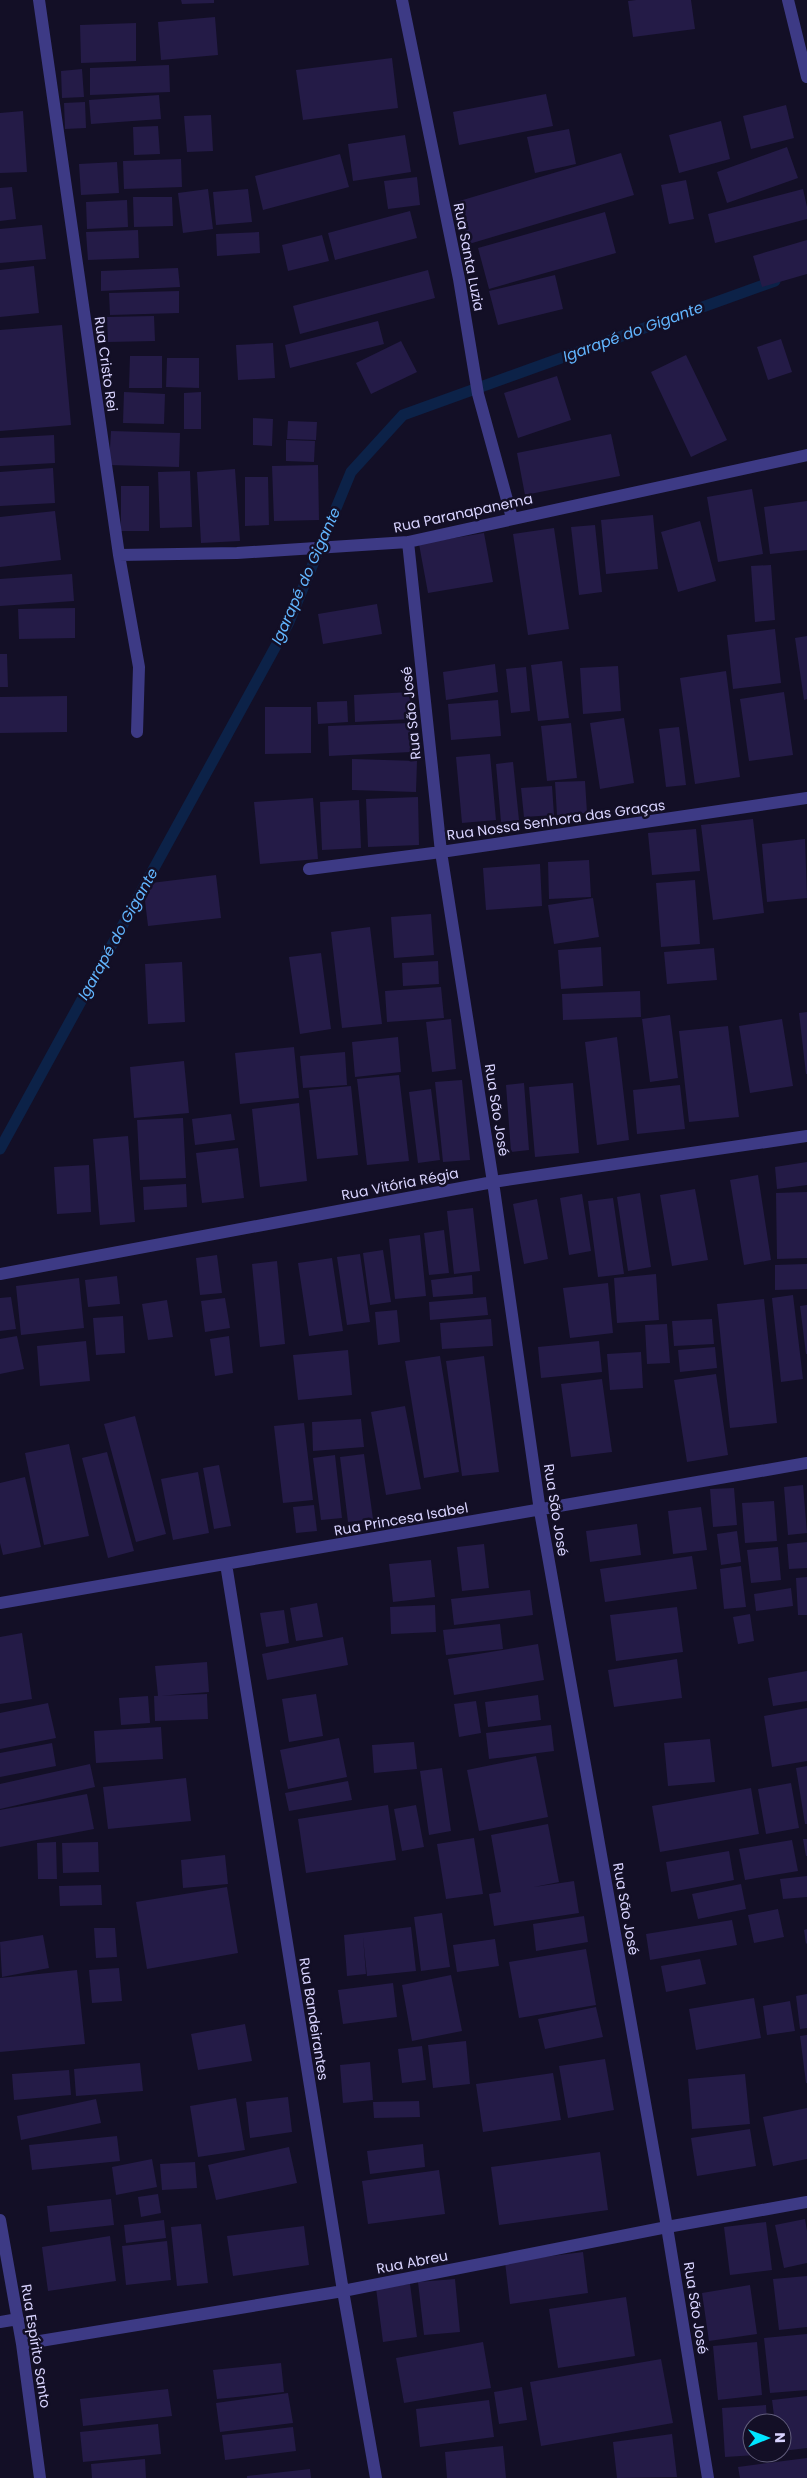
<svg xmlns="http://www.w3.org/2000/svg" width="807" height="2478" viewBox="0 0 807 2478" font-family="Poppins,sans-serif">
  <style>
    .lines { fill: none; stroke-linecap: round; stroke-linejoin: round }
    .stream { stroke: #0c2248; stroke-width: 11 }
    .building { fill: #241b47 }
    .minor { stroke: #3d3a85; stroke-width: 12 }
    .labels { text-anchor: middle; stroke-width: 5; stroke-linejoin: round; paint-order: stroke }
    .street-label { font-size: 14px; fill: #d9d4ff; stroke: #130f26 }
    .water-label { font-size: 15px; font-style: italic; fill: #62b6ff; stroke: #130f26 }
  </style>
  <rect width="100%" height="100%" fill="#130f26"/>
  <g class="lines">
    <path class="stream" d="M0 1149 289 622 351 472 403 415 775 281"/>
  </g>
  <path class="building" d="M181 0H214V3L182 4Z
    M636 0H691L695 29 633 37 628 1Z
    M215 17 218 55 161 60 158 22Z
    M136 23V61L81 63 80 25Z
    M392 58 398 108 303 120 296 70Z
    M169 65 170 92 90 95V68Z
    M82 69 84 97 62 98 61 71Z
    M546 94 553 126 459 145 453 112Z
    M159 95 161 119 91 124 89 100Z
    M85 102 86 128 65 129 64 103Z
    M786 105 794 138 751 149 743 116Z
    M23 111 27 172 0 173V113Z
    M211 115 213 151 187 152 184 116Z
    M721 121 730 159 679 173 669 135Z
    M158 126 160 154 134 155 133 127Z
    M569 129 576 164 535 173 527 137Z
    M405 135 411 172 353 181 348 144Z
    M787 147 798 178 727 203 717 172Z
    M621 153 634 195 469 244 456 202Z
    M340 154 349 187 263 210 255 176Z
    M181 159 182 187 124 189 123 161Z
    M117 162 119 193 81 195 79 164Z
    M417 177 420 205 388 209 384 181Z
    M686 180 694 219 669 224 661 185Z
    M12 187 16 219 0 221V188Z
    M208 189 213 229 183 233 178 193Z
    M248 189 252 222 216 225 213 192Z
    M803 189 807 207V219L715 243 708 214Z
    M133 197H172L173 226 134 227Z
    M127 200 128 227 87 229 86 202Z
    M410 211 417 238 335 260 328 233Z
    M605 212 616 253 489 289 478 248Z
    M42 225 46 259 0 263V229Z
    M138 230 139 258 88 260 86 232Z
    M259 232 260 253 217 256 216 234Z
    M322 235 329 261 288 271 282 245Z
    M807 240V274L762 287 753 256Z
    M34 266 39 313 0 317V270Z
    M178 268 180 287 101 291V271Z
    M428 270 435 298 300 334 293 306Z
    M555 275 563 309 498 325 489 291Z
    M179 291V313L110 315 109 293Z
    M154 316 155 341 108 342 107 317Z
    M378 321 384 344 290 368 285 345Z
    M62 325 71 425 0 431V330Z
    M781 339 792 372 768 380 757 347Z
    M401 341 417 372 371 394 356 363Z
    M273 343 275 378 238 380 236 345Z
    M686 355 727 440 691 457 651 372Z
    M130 356H162V388H129Z
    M167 358H199V388L166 387Z
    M557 376 571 420 518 438 504 393Z
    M124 392 165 394 164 424 123 423Z
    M201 392V429H184V393Z
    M253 418 273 419 272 446 253 445Z
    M288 421 317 422 316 440 287 439Z
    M111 431 180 433 179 467 109 465Z
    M611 434 620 476 525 495 517 453Z
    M54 435 55 463 0 466V438Z
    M286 440 315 441 314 462 286 461Z
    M318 465 319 520 274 521 272 466Z
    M53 468 55 503 0 506V472Z
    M235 469 240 541 201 543 197 472Z
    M190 471 192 527 160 528 158 472Z
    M245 477H268L269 525 245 526Z
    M121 486H149V531H121Z
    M752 489 763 554 718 562 707 497Z
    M807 501V550L770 554 764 507Z
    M55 511 61 560 0 567V517Z
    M653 515 658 569 606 574 601 520Z
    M700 521 716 581 678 592 661 532Z
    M595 525 602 592 579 595 571 527Z
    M554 528 569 629 528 635 513 534Z
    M484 533 493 582 428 593 419 544Z
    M771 565 775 620 755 622 751 566Z
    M72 574 74 601 0 606V579Z
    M377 604 382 634 323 644 318 614Z
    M75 608V638L19 639 18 609Z
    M775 629 781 683 733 689 727 635Z
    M807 636V699L804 700 795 638Z
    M0 654H7L8 687H0Z
    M562 661 569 718 538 721 531 665Z
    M495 664 498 692 446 700 443 672Z
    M618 666 621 711 583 714 580 668Z
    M526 667 530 711 511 713 506 669Z
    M726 671 740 777 695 784 680 678Z
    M410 692 411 719 355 722 354 695Z
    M784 692 793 755 749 761 740 699Z
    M67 696V732L0 733V697Z
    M498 700 501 736 451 740 448 704Z
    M347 701 348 722 318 724 317 702Z
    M265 707H311V753L265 754Z
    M624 718 634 783 600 789 590 723Z
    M410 723 411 752 329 756 328 726Z
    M571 723 577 778 547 781 541 726Z
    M679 727 686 785 666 787 659 729Z
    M490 754 496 820 462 823 456 757Z
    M352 759 417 761 416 792 352 790Z
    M513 762 519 820 501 822 496 764Z
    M585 781 587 813 557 815 555 782Z
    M552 786 554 815 524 817 521 788Z
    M418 797 419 845 368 847 366 799Z
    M313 798 318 859 260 864 254 802Z
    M359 800 361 848 322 850 320 802Z
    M753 819 764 913 713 920 701 825Z
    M696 829 700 871 652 875 648 833Z
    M805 839 807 898 767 902 762 844Z
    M589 860 591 897 549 899 548 862Z
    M540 864 542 906 486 910 483 868Z
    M216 875 221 918 148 926 143 884Z
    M695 880 700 944 661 947 656 883Z
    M593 898 599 937 554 944 548 905Z
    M431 914 434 955 394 958 391 917Z
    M370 927 382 1024 342 1028 331 932Z
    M601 947 603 986 561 989 558 950Z
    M714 948 717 980 667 984 664 952Z
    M321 953 331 1029 300 1034 289 957Z
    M438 961 439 984 403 986 402 963Z
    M182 962 185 1022 148 1024 145 964Z
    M441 987 444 1018 387 1022 385 991Z
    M640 991 641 1017 563 1020 562 994Z
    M807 1012V1074H806L799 1013Z
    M670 1015 678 1078 650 1082 642 1019Z
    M451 1019 456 1069 432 1072 426 1022Z
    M782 1019 793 1086 750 1093 739 1026Z
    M728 1026 739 1117 689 1122 679 1031Z
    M398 1037 401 1072 355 1077 352 1042Z
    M617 1037 629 1140 597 1145 585 1042Z
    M294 1047 299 1098 240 1104 235 1053Z
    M345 1052 347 1085 303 1088 300 1056Z
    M184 1061 189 1113 134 1118 130 1067Z
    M399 1075 409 1161 367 1165 357 1079Z
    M462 1080 470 1160 443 1162 435 1082Z
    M524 1083 529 1150 511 1152 506 1085Z
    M573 1083 579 1153 535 1157 529 1087Z
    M680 1085 685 1129 637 1134 633 1090Z
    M351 1086 358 1155 317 1159 309 1090Z
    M431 1089 440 1160 418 1163 409 1092Z
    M299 1103 307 1181 260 1187 252 1109Z
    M231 1114 235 1140 195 1145 192 1119Z
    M183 1118 186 1178 140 1180 137 1120Z
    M128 1136 135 1222 100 1225 93 1139Z
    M238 1148 244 1198 202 1203 196 1153Z
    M807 1162V1185L777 1189 775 1167Z
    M89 1165 91 1212 57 1214 54 1167Z
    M758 1175 771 1260 744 1265 730 1180Z
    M186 1184 187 1207 144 1210 143 1187Z
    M695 1189 708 1260 672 1266 660 1195Z
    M807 1192V1258L777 1259 776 1193Z
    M640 1193 651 1267 628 1271 617 1197Z
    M582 1194 591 1251 569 1255 560 1198Z
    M613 1198 624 1274 598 1277 588 1201Z
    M537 1199 548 1259 524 1264 513 1204Z
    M473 1208 480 1271 454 1274 447 1211Z
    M444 1230 449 1273 429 1275 424 1233Z
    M420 1235 426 1296 395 1299 389 1239Z
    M383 1250 391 1302 370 1305 363 1253Z
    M360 1254 370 1322 347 1325 337 1257Z
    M217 1255 222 1293 200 1295 196 1258Z
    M332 1258 343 1331 309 1336 298 1263Z
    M277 1261 285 1344 260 1347 252 1264Z
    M807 1264V1289L775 1290V1265Z
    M656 1274 659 1320 617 1323 614 1278Z
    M472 1275 473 1294 433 1297 431 1280Z
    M117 1276 120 1304 88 1307 85 1280Z
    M79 1278 84 1328 21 1335 16 1286Z
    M608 1283 613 1333 570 1338 563 1288Z
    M793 1295 803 1379 781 1382 772 1298Z
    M11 1297 16 1329 0 1331V1298Z
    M486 1297 488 1315 430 1320 429 1302Z
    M225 1298 230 1328 205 1332 201 1301Z
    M764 1299 777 1423 730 1428 717 1304Z
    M167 1300 173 1337 148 1340 142 1304Z
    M807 1305V1354H806L800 1306Z
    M397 1310 400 1342 378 1345 375 1312Z
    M123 1316 125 1353 96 1355 93 1318Z
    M491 1319 493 1346 442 1349 440 1323Z
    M712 1319 714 1344 674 1346 672 1321Z
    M667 1324 670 1363 647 1364 645 1325Z
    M17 1336 24 1369 0 1374V1339Z
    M229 1336 233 1373 215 1376 210 1339Z
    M86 1341 90 1381 40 1386 37 1346Z
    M599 1341 602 1372 541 1378 538 1347Z
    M715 1347 717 1368 680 1372 678 1350Z
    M348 1350 352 1395 298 1400 293 1355Z
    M641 1352 643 1388 610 1390 607 1354Z
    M440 1356 459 1472 424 1478 405 1361Z
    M484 1356 499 1472 462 1476 446 1361Z
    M716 1374 728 1455 687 1462 674 1380Z
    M602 1379 612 1452 571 1457 561 1384Z
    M405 1406 421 1489 386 1495 371 1412Z
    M135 1416 166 1534 136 1542 104 1424Z
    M361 1419 364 1447 313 1451 312 1422Z
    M304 1423 313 1500 283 1503 274 1426Z
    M69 1444 89 1536 44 1545 25 1453Z
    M107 1452 134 1551 108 1558 82 1458Z
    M364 1454 373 1519 348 1522 340 1457Z
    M335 1455 342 1518 321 1520 313 1458Z
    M219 1465 231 1526 214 1529 203 1468Z
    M198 1472 209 1533 173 1540 161 1479Z
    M25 1477 41 1547 3 1555 0 1543V1483Z
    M803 1485 807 1533 788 1535 784 1487Z
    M734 1488 737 1525 713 1527 710 1489Z
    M774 1501 777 1541 745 1543 742 1503Z
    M314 1505 317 1531 296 1533 293 1507Z
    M701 1507 707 1550 673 1554 668 1511Z
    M637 1524 641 1555 590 1562 586 1531Z
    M737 1531 741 1562 721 1565 717 1534Z
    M807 1542V1568L789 1569 787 1544Z
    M484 1544 489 1588 462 1591 457 1547Z
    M778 1547 781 1580 751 1583 747 1550Z
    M692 1556 697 1589 605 1602 600 1569Z
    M431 1560 435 1597 393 1602 389 1564Z
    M741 1566 746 1607 724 1609 720 1569Z
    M807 1577V1615H798L796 1578Z
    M791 1588 793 1606 756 1611 754 1594Z
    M530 1590 533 1615 454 1625 451 1599Z
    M317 1603 323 1637 296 1641 290 1608Z
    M435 1605 436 1632 391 1634 390 1607Z
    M677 1607 683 1652 616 1661 610 1615Z
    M284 1610 289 1643 266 1647 260 1613Z
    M750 1614 754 1641 738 1644 733 1617Z
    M500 1624 503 1649 446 1655 443 1630Z
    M22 1633 32 1699 0 1704V1637Z
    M343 1637 348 1665 267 1680 262 1654Z
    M538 1644 544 1680 454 1695 448 1659Z
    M677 1659 682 1698 614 1707 608 1670Z
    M207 1662 209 1692 158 1696 155 1666Z
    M807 1671V1701L773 1706 768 1678Z
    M207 1694 208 1719 155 1721 154 1696Z
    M316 1694 323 1736 289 1742 282 1699Z
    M538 1695 541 1720 488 1727 485 1702Z
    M148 1696 150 1723 121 1725 119 1698Z
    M476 1701 481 1733 459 1737 454 1704Z
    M48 1703 56 1738 0 1749V1713Z
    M807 1708V1761L772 1767 764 1716Z
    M551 1725 554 1751 489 1759 486 1733Z
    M161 1727 163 1759 96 1763 94 1731Z
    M339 1738 347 1777 288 1789 280 1750Z
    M710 1739 715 1782 668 1786 664 1743Z
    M414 1742 417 1769 374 1773 372 1745Z
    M52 1743 56 1766 0 1777V1753Z
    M536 1756 548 1817 479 1831 467 1770Z
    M90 1764 95 1787 0 1809V1784Z
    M807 1766V1824H805L796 1768Z
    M442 1768 451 1831 429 1835 420 1771Z
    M186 1778 191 1821 108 1829 103 1787Z
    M348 1781 352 1800 289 1811 285 1793Z
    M791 1783 799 1828 766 1834 758 1789Z
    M751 1788 759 1834 660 1852 652 1806Z
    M87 1794 94 1829 0 1847V1810Z
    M388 1805 396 1860 306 1873 298 1819Z
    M416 1805 424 1847 402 1851 394 1809Z
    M548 1824 559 1882 534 1887 574 1881 579 1913 494 1926 489 1894 501 1892 491 1835Z
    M474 1838 483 1894 446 1899 437 1844Z
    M803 1839H807V1856H806Z
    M792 1840 798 1871 745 1880 739 1849Z
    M56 1842 57 1879H38L37 1843Z
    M98 1842 99 1872 63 1873 62 1843Z
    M729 1851 734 1880 671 1892 666 1862Z
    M225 1855 228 1884 183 1888 181 1860Z
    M807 1876V1897L783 1899 780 1879Z
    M741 1884 746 1909 698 1919 692 1894Z
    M101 1885 102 1905 60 1906 59 1886Z
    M227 1887 238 1953 147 1969 136 1902Z
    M778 1909 784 1937 754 1943 748 1915Z
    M442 1913 450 1967 421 1971 414 1917Z
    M584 1916 588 1942 536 1951 533 1924Z
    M732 1920 737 1945 650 1960 646 1934Z
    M411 1927 416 1971 367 1976 363 1937 366 1974 347 1976 344 1935Z
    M94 1928H115L117 1957 96 1958Z
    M807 1929V1943L806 1944 804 1930Z
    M43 1935 49 1968 2 1977 0 1942Z
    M495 1939 499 1966 457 1972 453 1945Z
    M586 1949 596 2005 519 2018 509 1962Z
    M700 1959 706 1984 666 1992 661 1966Z
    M119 1968 122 2001 92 2003 89 1970Z
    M77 1970 85 2044 0 2052V1978Z
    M451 1975 462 2031 412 2041 402 1985Z
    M393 1983 397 2017 343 2024 338 1990Z
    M807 1994V2028L800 2029 796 1996Z
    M754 1998 761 2038 696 2050 689 2009Z
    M790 2001 795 2031 767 2035 763 2006Z
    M596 2007 603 2037 545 2049 538 2019Z
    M245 2024 252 2061 198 2070 191 2034Z
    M807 2035V2083H806L800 2036Z
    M466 2041 470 2084 433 2088 428 2045Z
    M422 2046 426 2080 402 2083 398 2049Z
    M605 2059 614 2110 568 2118 559 2066Z
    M370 2062 373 2100 343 2103 340 2065Z
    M140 2063 143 2091 76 2096 74 2069Z
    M69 2070 71 2095 14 2100 12 2074Z
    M553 2073 561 2120 483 2132 476 2084Z
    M745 2074 750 2124 692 2129 688 2079Z
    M288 2097 292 2132 250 2138 246 2102Z
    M236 2098 245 2150 198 2157 190 2106Z
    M96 2099 101 2123 21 2140 17 2116Z
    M419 2101 420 2117 374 2118 373 2102Z
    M807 2108V2159L773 2166 763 2117Z
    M750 2129 756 2166 697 2176 691 2138Z
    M117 2136 120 2161 32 2170 29 2145Z
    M423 2144 425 2167 370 2174 367 2151Z
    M289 2147 297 2183 216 2200 208 2165Z
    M600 2152 608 2210 499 2225 491 2167Z
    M152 2159 157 2187 116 2195 112 2167Z
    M195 2162 197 2188 162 2190 160 2164Z
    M439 2170 445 2214 368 2224 362 2181Z
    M158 2194 161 2213 141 2217 138 2197Z
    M111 2199 114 2225 50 2232 47 2206Z
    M805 2219 807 2231V2263L784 2268 775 2225Z
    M164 2220 166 2238 126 2243 124 2225Z
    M766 2222 772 2270 730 2275 724 2227Z
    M201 2224 208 2283 177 2286 171 2227Z
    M304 2226 309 2265 233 2276 227 2236Z
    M110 2236 116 2281 48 2291 42 2247Z
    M167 2241 171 2280 126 2285 122 2246Z
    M583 2252 588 2293 510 2304 505 2262Z
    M807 2276V2327L779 2330 773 2279Z
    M455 2279 460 2332 424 2335 418 2282Z
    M410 2284 417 2337 383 2342 376 2288Z
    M750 2285 757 2334 709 2341 702 2293Z
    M626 2297 635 2356 558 2368 549 2309Z
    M807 2334V2390L770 2393 764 2338Z
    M483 2342 491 2388 404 2403 396 2358Z
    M757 2342 762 2395 718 2400 713 2346Z
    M661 2359 673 2423 541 2446 530 2382Z
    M281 2363 284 2392 217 2399 213 2370Z
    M522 2387 527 2420 499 2424 494 2392Z
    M168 2389 172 2416 83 2426 80 2399Z
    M288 2393 293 2423 220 2432 216 2403Z
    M807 2396V2448L782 2451V2423H775L772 2400Z
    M489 2400 494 2437 420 2447 416 2409Z
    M766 2405 767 2423H752V2453L771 2454 725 2457 722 2408Z
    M158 2424 161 2454 83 2462 80 2432Z
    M293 2427 296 2451 225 2460 222 2435Z
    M672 2434 677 2477 617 2478 613 2442Z
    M503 2446 506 2478H447L445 2452Z
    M807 2458V2478H740L738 2467Z
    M145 2459 146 2478H92L91 2464Z
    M310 2469 311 2478H247V2476Z"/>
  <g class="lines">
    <path class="minor" d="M39 0 119 555 139 667 137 732
      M402 0 459 279 478 394 512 518
      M788 0 807 77
      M408 542 441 852 493 1182 540 1511 667 2227 708 2478
      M119 555 237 553 408 542 807 455
      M309 869 441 852 807 798
      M0 1274 493 1182 807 1136
      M226 1564 343 2291 376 2478
      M0 1603 807 1463
      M0 2220 22 2344 40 2478
      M0 2322 18 2319
      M22 2344 343 2291 667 2227 807 2202"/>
  </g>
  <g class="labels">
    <g class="street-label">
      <text transform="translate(469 257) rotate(79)" y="5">Rua Santa Luzia</text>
      <text transform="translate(106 364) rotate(82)" y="5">Rua Cristo Rei</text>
      <text transform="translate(463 513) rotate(-12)" y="5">Rua Paranapanema</text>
      <text transform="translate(411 713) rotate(-96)" y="5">Rua São José</text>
      <text transform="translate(556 820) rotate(-8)" y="5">Rua Nossa Senhora das Graças</text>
      <text transform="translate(497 1110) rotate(81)" y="5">Rua São José</text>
      <text transform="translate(400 1184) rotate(-11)" y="5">Rua Vitória Régia</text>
      <text transform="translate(556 1510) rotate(81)" y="5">Rua São José</text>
      <text transform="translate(401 1519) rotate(-10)" y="5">Rua Princesa Isabel</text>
      <text transform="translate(626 1909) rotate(80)" y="5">Rua São José</text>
      <text transform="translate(314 2019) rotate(81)" y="5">Rua Bandeirantes</text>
      <text transform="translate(412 2262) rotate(-11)" y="5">Rua Abreu</text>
      <text transform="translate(696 2308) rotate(81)" y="5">Rua São José</text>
      <text transform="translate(36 2346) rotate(81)" y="5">Rua Espírito Santo</text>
    </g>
    <g class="water-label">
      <text transform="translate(633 332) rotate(-20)" y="5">Igarapé do Gigante</text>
      <text transform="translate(306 576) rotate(-66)" y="5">Igarapé do Gigante</text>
      <text transform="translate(118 934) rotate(-61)" y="5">Igarapé do Gigante</text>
    </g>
  </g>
  <g transform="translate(767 2438) rotate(89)"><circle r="24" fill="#130f26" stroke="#625e7d"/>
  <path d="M0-4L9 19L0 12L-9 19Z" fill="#00e5ff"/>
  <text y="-8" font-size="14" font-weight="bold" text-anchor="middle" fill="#d9d4ff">N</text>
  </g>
</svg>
